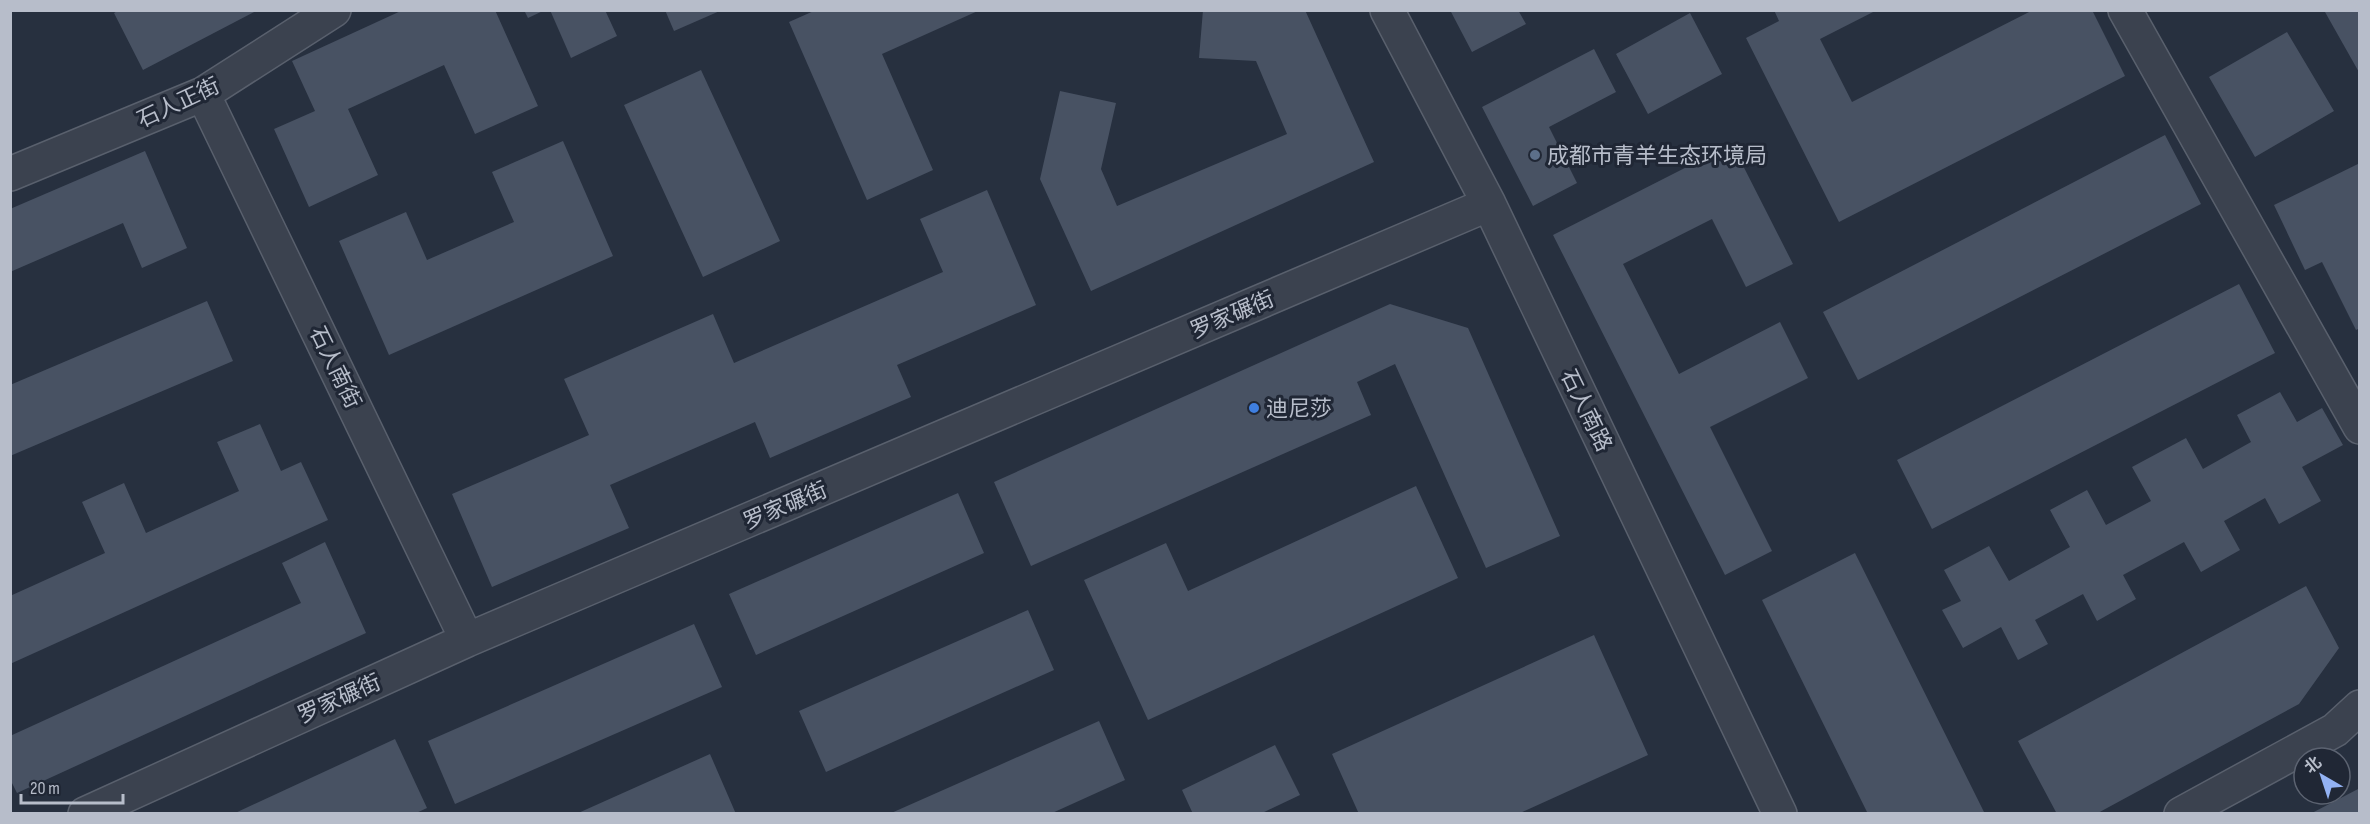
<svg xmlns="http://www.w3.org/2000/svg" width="2370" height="824" viewBox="0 0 2370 824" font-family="'Sofia Sans Condensed','Noto Sans SC',sans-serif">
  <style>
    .building { fill: #485263 }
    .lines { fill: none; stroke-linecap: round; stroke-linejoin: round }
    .minor-casing { stroke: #59606d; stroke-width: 36 }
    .minor { stroke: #3b424f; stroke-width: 33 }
    .service-dot { fill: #5c6f8a; stroke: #202735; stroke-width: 2 }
    .shop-dot { fill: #3f7fe0; stroke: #202735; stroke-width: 2 }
    .labels { text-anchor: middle; stroke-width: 6; stroke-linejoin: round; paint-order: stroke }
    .street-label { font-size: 22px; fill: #b7bdca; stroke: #202735 }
    .poi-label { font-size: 22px; fill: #b7bdca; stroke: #202735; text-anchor: start }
  </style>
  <rect width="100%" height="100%" fill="#27303f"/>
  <path class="building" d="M119 10H258L143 70 114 13Z
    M403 10H495L538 106 475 134 444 65 348 109 378 175 309 207 274 129 315 111 292 61Z
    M524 10H545L528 18Z
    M550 10H605L617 36 571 58Z
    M665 10H722L674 31Z
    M816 10H980L882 54 933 170 867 200 789 22Z
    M1203 10H1305L1374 162 1091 291 1040 179 1060 91 1116 103 1101 169 1117 206 1287 134 1256 61 1199 58Z
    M1450 10H1518L1526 24 1472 52Z
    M1774 10H1877L1820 39 1852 102 2033 10H2092L2125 76 1839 222 1746 38 1779 21Z
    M2328 10H2360V74L2325 12Z
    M1690 13 1722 74 1648 114 1616 54Z
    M2287 32 2334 111 2255 157 2209 77Z
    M1594 49 1616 92 1549 127 1577 183 1533 206 1482 107Z
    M701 70 780 241 703 277 624 105Z
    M2165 135 2201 204 1858 380 1823 312Z
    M563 141 613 256 389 355 339 241 406 212 427 260 514 222 492 172Z
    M1732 144 1793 264 1746 287 1712 219 1623 264 1679 374 1780 322 1808 378 1710 427 1772 551 1725 575 1553 235Z
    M145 151 187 248 142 268 123 223 10 272V209Z
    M2360 163V328L2356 330 2322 262 2305 270 2274 205Z
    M987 190 1036 305 897 365 911 397 770 458 755 422 610 485 629 528 492 587 452 494 589 435 564 379 713 314 734 363 943 272 920 219Z
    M2239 284 2275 353 1932 529 1897 460Z
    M207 301 233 361 10 456V385Z
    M1390 304 1468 328 1560 536 1486 568 1395 364 1357 382 1371 415 1031 566 994 482Z
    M2280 392 2297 422 2322 408 2343 445 2302 467 2321 501 2279 524 2265 498 2224 521 2240 550 2201 572 2184 542 2123 575 2136 599 2097 621 2083 594 2035 620 2048 644 2018 660 2001 627 1963 648 1942 610 1961 601 1944 570 1989 546 2009 581 2070 547 2050 510 2087 490 2106 525 2151 501 2132 467 2186 438 2203 469 2251 442 2237 415Z
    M260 424 281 471 301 462 328 520 10 664V596L105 553 82 502 124 483 146 533 239 491 217 442Z
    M1416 486 1458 578 1148 720 1084 580 1166 543 1188 591Z
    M958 493 984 553 756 655 729 594Z
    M325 542 366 633 17 793 10 779V736L301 603 282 563Z
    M1855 553 1985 814H1868L1762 600Z
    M2306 586 2339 648 2299 704 2096 814H2057L2018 741Z
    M1028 610 1054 670 826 772 799 711Z
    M694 624 722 687 455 804 428 741Z
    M1594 635 1648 755 1518 814H1359L1332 754Z
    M1099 721 1125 780 1050 814H889Z
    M395 739 427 808 414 814H233Z
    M1275 745 1300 795 1260 814H1193L1182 790Z
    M710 754 736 814H576Z
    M2360 788V814H2310Z"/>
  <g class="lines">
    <g class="minor-casing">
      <path id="minor" d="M1387 10 1489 204 1780 814
        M2125 10 2360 427
        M203 94 467 640
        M10 174 203 94 334 10
        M85 814 467 640 1489 204
        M2181 814 2335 730 2360 707"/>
    </g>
    <use href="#minor" class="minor"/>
  </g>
  <circle class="service-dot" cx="1535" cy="155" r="6"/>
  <circle class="shop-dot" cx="1254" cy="408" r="6"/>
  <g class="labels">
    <g class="street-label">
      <text transform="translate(178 102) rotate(-25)" y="8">石人正街</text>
      <text transform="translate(1232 314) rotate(-23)" y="8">罗家碾街</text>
      <text transform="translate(336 367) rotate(64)" y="8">石人南街</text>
      <text transform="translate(1587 410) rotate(64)" y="8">石人南路</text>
      <text transform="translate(785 505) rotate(-23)" y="8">罗家碾街</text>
      <text transform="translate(339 698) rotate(-24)" y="8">罗家碾街</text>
    </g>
    <g class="poi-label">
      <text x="1547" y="163">成都市青羊生态环境局</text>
      <text x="1266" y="416">迪尼莎</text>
    </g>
  </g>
  <rect width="2370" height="824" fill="none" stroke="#b7bdca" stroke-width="24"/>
  <g transform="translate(2322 776) rotate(321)"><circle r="28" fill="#202735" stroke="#5c6371" stroke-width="1.5"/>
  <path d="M0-4.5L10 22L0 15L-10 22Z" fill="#93b2f3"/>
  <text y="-9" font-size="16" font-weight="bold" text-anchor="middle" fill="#b7bdca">北</text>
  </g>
  <path d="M21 794v9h102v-9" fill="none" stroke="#b7bdca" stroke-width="3"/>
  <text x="30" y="794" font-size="18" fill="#b7bdca" stroke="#202735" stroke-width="4.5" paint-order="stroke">20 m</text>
</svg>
